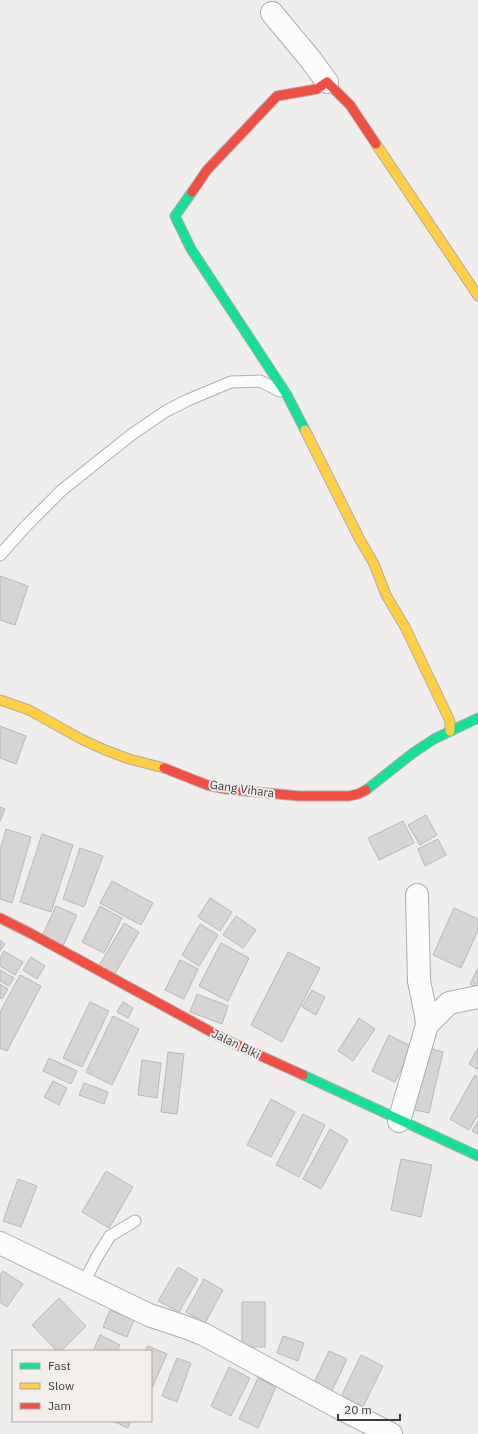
<svg xmlns="http://www.w3.org/2000/svg" width="478" height="1434" viewBox="0 0 478 1434" font-family="'IBM Plex Sans',sans-serif">
  <style>
    .building { fill: #d7d5d4; stroke: #bab8b8 }
    .lines { fill: none; stroke-linecap: round; stroke-linejoin: round }
    .lane-casing { stroke: #adacab; stroke-width: 13 }
    .street-casing { stroke: #adacab; stroke-width: 24 }
    .fast-casing { stroke: #adacab; stroke-width: 11 }
    .slow-casing { stroke: #adacab; stroke-width: 11 }
    .jam-casing { stroke: #adacab; stroke-width: 11 }
    .lane { stroke: #fdfcfc; stroke-width: 11 }
    .street { stroke: #fdfcfc; stroke-width: 22 }
    .fast { stroke: #16e098; stroke-width: 9 }
    .slow { stroke: #ffcf43; stroke-width: 9 }
    .jam { stroke: #f24e42; stroke-width: 9 }
    .labels { text-anchor: middle; stroke-width: 4; stroke-linejoin: round; paint-order: stroke }
    .street-label { font-size: 12px; fill: #3e3d3c; stroke: #f1eeeb }
  </style>
  <rect width="100%" height="100%" fill="#f0eeec"/>
  <path class="building" d="M0 576 28 586 15 625 0 620Z
    M0 726 26 736 16 764 0 758Z
    M0 807 5 809 0 821Z
    M426 815 437 835 420 845 408 825Z
    M403 821 414 843 379 860 368 838Z
    M6 829 31 837 12 903 0 899V850Z
    M42 834 73 845 51 912 20 902Z
    M438 839 446 855 425 866 418 849Z
    M80 848 103 856 84 907 63 899Z
    M112 881 153 903 141 925 100 903Z
    M210 898 232 912 220 931 198 917Z
    M56 906 77 915 63 946 42 936Z
    M100 906 122 918 104 953 82 942Z
    M454 908 478 919V930L461 968 433 955Z
    M236 916 256 930 243 948 223 935Z
    M124 923 139 932 114 975 99 966Z
    M200 924 218 935 199 966 182 955Z
    M0 940 5 944 0 951Z
    M221 943 249 958 228 1001 199 986Z
    M4 951 23 962 15 975 0 966V958Z
    M288 952 320 968 282 1042 251 1025Z
    M31 957 45 966 37 979 23 970Z
    M180 960 198 969 184 999 165 990Z
    M478 968V988L470 984Z
    M0 970 14 978 9 986 0 981Z
    M20 975 41 986 7 1051 0 1048V1012Z
    M0 984 8 989 2 999 0 998Z
    M312 990 325 997 316 1015 302 1007Z
    M197 994 228 1006 222 1024 190 1012Z
    M90 1002 109 1011 82 1067 63 1058Z
    M123 1002 133 1008 128 1018 117 1012Z
    M113 1016 139 1029 112 1085 86 1072Z
    M359 1018 375 1029 353 1061 338 1051Z
    M389 1035 412 1047 395 1082 372 1071Z
    M421 1046 443 1052 429 1113 406 1108Z
    M478 1048V1070L469 1064Z
    M168 1052 184 1054 177 1114 161 1112Z
    M49 1058 77 1071 71 1084 43 1071Z
    M142 1060 161 1063 157 1098 138 1095Z
    M475 1075 478 1077V1115L469 1130 450 1119Z
    M53 1081 67 1088 59 1105 44 1097Z
    M84 1083 108 1092 104 1104 79 1095Z
    M271 1099 295 1112 271 1157 247 1145Z
    M303 1114 325 1125 299 1177 276 1165Z
    M478 1121V1134L472 1131Z
    M330 1129 348 1140 321 1189 303 1179Z
    M401 1159 432 1165 421 1217 391 1210Z
    M106 1171 133 1187 109 1228 82 1212Z
    M18 1179 37 1186 21 1227 3 1221Z
    M178 1267 198 1279 179 1312 158 1301Z
    M3 1271 23 1284 7 1307 0 1302V1275Z
    M204 1279 223 1290 205 1323 186 1312Z
    M59 1298 86 1326 61 1351H57L32 1325Z
    M242 1302H265V1347H242Z
    M110 1310 134 1320 127 1337 103 1327Z
    M100 1335 120 1345 117 1351H93Z
    M283 1336 304 1343 298 1361 277 1353Z
    M148 1346 167 1354 151 1390V1351H145Z
    M329 1351 347 1359 329 1397 311 1389Z
    M361 1355 383 1366 360 1413 338 1403Z
    M177 1358 191 1363 177 1402 162 1396Z
    M229 1367 250 1378 231 1416 211 1406Z
    M258 1378 276 1387 258 1428 239 1419Z
    M113 1421H131L128 1428Z"/>
  <g class="lines">
    <g class="lane-casing">
      <path id="lane" d="M0 555 24 528 62 490 131 435 166 411 188 400 231 382 260 381 280 391
        M83 1284 97 1257 110 1236 135 1221"/>
    </g>
    <g class="street-casing">
      <path id="street" d="M272 13 311 60 327 82
        M427 1025 449 1003 478 997
        M399 1121 427 1025 426 1015 419 981 417 895
        M0 1243 149 1315 185 1327 203 1334 338 1407 391 1434"/>
    </g>
    <g class="fast-casing">
      <path id="fast" d="M192 192 175 216 191 249 287 395 305 430
        M366 790 413 753 434 739 478 718
        M303 1075 478 1156"/>
    </g>
    <g class="slow-casing">
      <path id="slow" d="M376 144 478 296
        M305 430 359 538 374 564 386 595 405 627 450 721V731
        M0 700 29 710 81 739 105 750 129 759 164 768"/>
    </g>
    <g class="jam-casing">
      <path id="jam" d="M192 192 207 170 277 96 317 89 327 82 350 105 376 144
        M164 768 207 785 226 789 299 796H349L358 794 366 790
        M0 918 30 933 226 1040 303 1075"/>
    </g>
    <use href="#lane" class="lane"/>
    <use href="#street" class="street"/>
    <use href="#fast" class="fast"/>
    <use href="#slow" class="slow"/>
    <use href="#jam" class="jam"/>
  </g>
  <g class="labels">
    <g class="street-label">
      <text transform="translate(242 789) rotate(8)" y="4">Gang Vihara</text>
      <text transform="translate(236 1044) rotate(26)" y="4">Jalan Blki</text>
    </g>
  </g>
  <rect x="12" y="1350" width="140" height="72" fill="#f1eeeb" stroke="#a9a7a5"/>
  <rect x="20" y="1363" width="20" height="6" fill="#16e098" stroke="#a9a7a5"/>
  <text x="48" y="1370" font-size="12" fill="#3e3d3c">Fast</text>
  <rect x="20" y="1383" width="20" height="6" fill="#ffcf43" stroke="#a9a7a5"/>
  <text x="48" y="1390" font-size="12" fill="#3e3d3c">Slow</text>
  <rect x="20" y="1403" width="20" height="6" fill="#f24e42" stroke="#a9a7a5"/>
  <text x="48" y="1410" font-size="12" fill="#3e3d3c">Jam</text>
  <path d="M338 1414v6h62v-6" fill="none" stroke="#3e3d3c" stroke-width="2"/>
  <text x="344" y="1414" font-size="12" fill="#3e3d3c" stroke="#f1eeeb" stroke-width="3" paint-order="stroke">20 m</text>
</svg>
